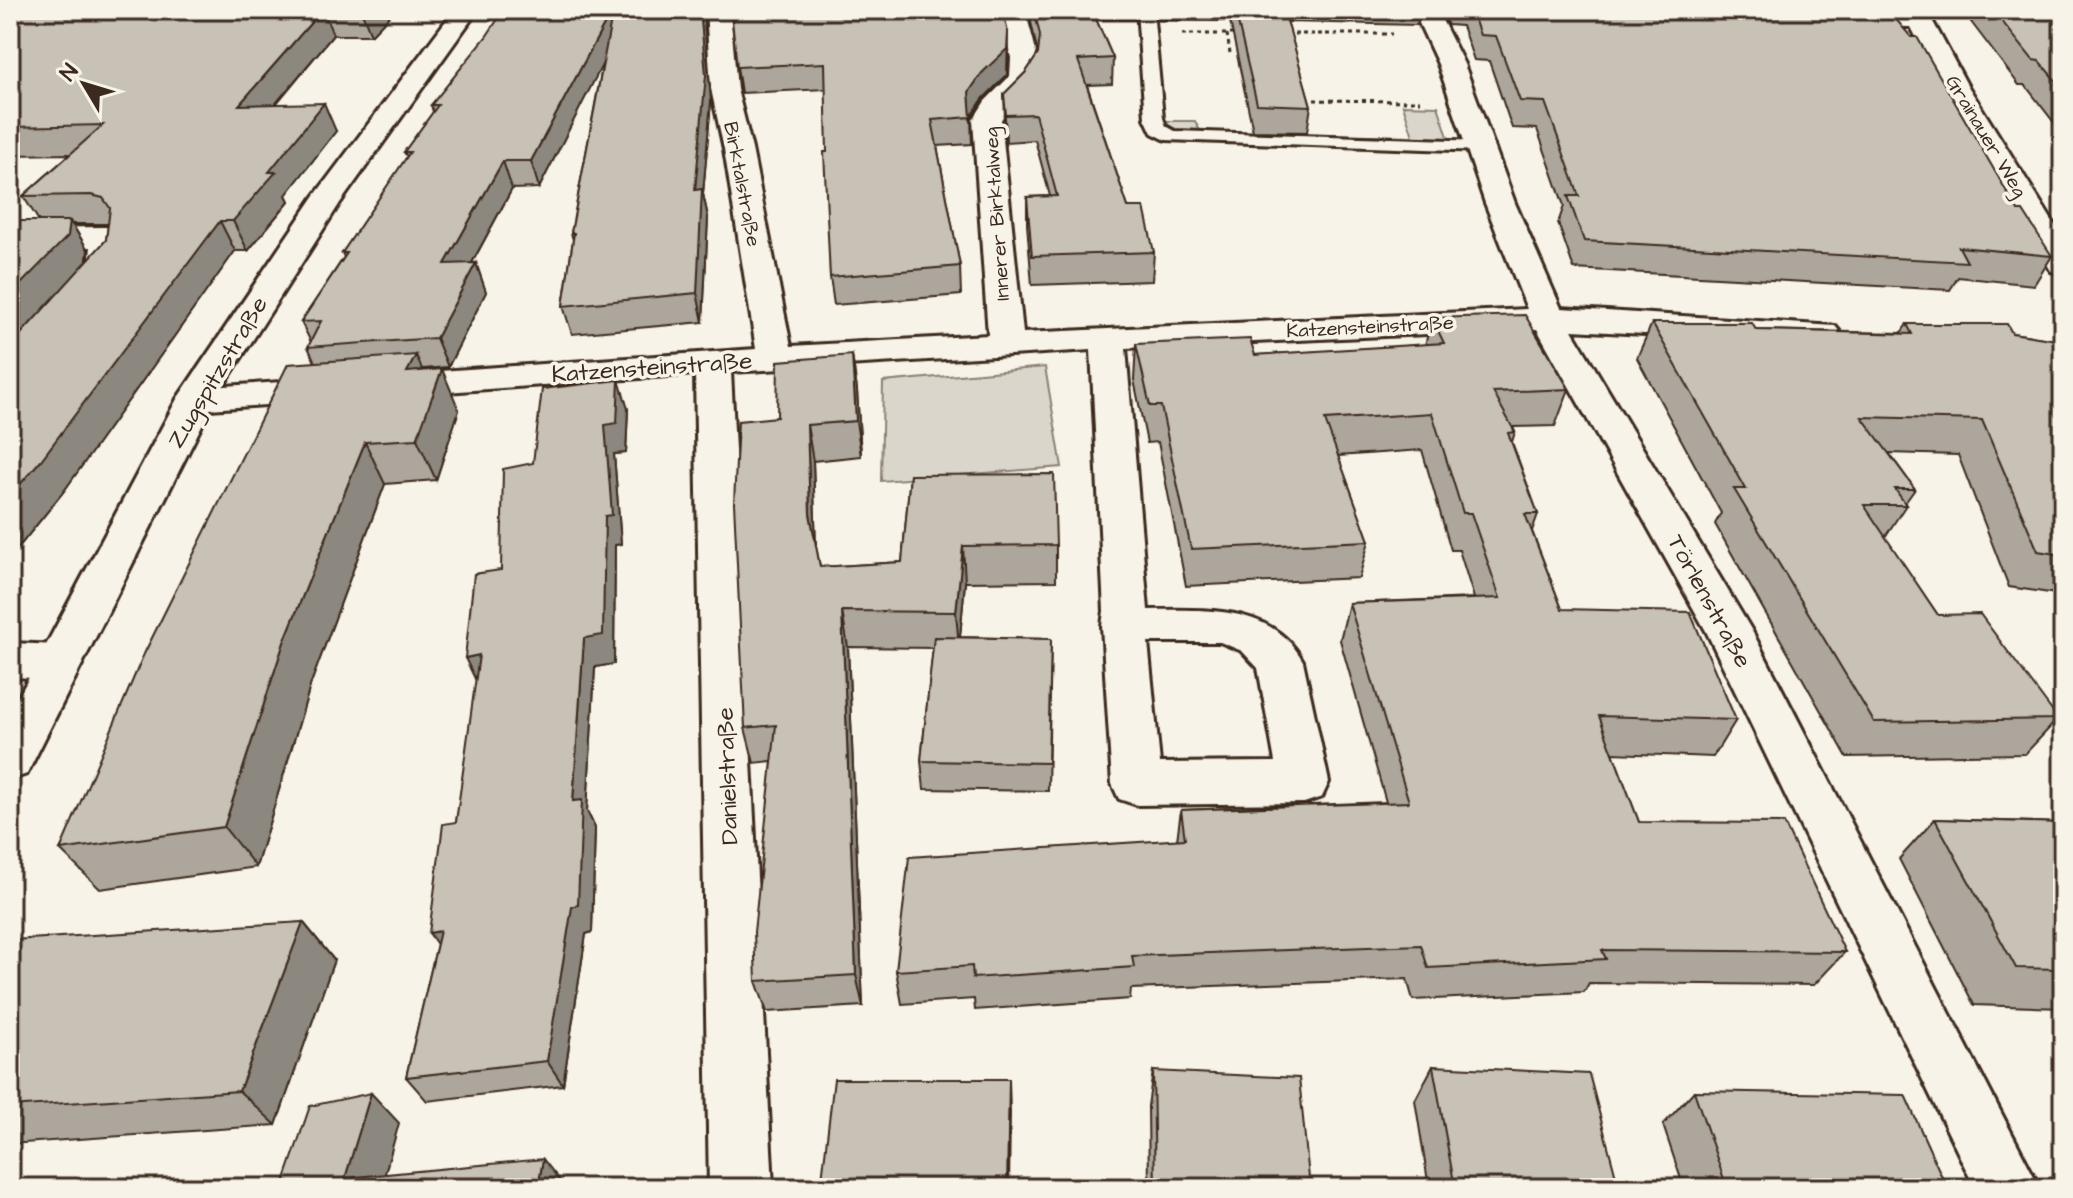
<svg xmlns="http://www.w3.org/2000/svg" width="2073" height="1198" viewBox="0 0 2073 1198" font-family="'Architects Daughter',sans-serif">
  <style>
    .green { fill: #dbd6cb; stroke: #8b8074; stroke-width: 2 }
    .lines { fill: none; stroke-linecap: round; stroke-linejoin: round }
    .lane-casing { stroke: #3b2a1e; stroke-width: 6 }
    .street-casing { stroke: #3b2a1e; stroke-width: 6 }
    .primary-casing { stroke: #3b2a1e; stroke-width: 6 }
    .path { stroke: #3b2a1e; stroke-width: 3; stroke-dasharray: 4 4; stroke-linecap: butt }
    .lane { fill: #f7f3e8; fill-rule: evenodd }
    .street { fill: #f7f3e8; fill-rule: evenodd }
    .primary { fill: #f7f3e8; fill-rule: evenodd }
    .wall { fill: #aca69d; stroke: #3b2a1e; stroke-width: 2; fill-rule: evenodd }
    .shaded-wall { fill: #8c877f; stroke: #3b2a1e; stroke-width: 2 }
    .building { fill: #c8c1b6; stroke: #3b2a1e; stroke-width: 2 }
    .labels { text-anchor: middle; stroke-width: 7; stroke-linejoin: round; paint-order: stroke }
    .far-street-label { font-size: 20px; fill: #3b2a1e; stroke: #f7f3e8 }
    .street-label { font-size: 24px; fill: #3b2a1e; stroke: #f7f3e8 }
  </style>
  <rect width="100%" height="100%" fill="#f7f3e8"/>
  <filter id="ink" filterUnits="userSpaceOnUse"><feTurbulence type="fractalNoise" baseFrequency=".0125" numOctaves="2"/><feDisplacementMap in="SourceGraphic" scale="16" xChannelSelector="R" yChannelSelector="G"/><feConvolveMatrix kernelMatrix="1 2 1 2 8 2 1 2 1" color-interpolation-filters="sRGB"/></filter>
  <g filter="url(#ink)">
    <path class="green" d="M1403 105 1438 106 1450 143 1180 135 1163 121H1195L1200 131 1413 136Z
      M1045 367 1062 467 881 481 883 382Z"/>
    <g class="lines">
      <g class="lane-casing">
        <path id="lane" d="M1137 10H1153L1163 118 1166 126 1175 131 1482 141 1491 146 1482 151 1166 140 1152 133 1145 118Z
          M1958 10H2063V20L1966 15Z"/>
      </g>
      <g class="street-casing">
        <path id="street" d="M706 10H730L737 89 752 149 791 346 988 335 973 120 985 101 1010 76 1011 58 1003 19 1012 10H1039L1028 21C1035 47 1046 74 1024 96 1016 105 1006 109 1001 120L1023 333 1527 309 1485 203 1438 64 1413 10H1437L1464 64 1515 203 1561 308 1835 326 1841 333 1835 340 1823 344 1572 330 1752 631 2040 1188H1975L1706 631 1537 329 1126 348 1148 610C1204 610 1272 604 1303 661L1329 782 1322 797 1304 803 1137 805 1119 799 1112 784 1102 626 1104 611 1091 350 731 372 773 1188H709L695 374 196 410 183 407 177 399 183 391 196 388 756 349 724 149 711 89ZM1148 642H1220L1242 651 1258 668 1275 762 1160 763Z
          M1897 10H1923L1932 20 1966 83 2063 238V274L2051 271 2047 264 1940 83 1911 27 1839 26 1830 24 1827 19 1830 14 1839 12H1899Z
          M108 227 119 230 124 237 121 269 23 382 10 385V352L89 267 91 247 10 248V228Z
          M10 643 60 645 76 650 83 662 76 674 60 679 10 677Z"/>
      </g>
      <g class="primary-casing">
        <path id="primary" d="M454 10H478L340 203 215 399 27 774 10 780V713L177 399 315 195Z"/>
      </g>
      <path class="path" d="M1182 34H1236
        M1227 34 1230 53
        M1286 34H1392
        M1306 100 1420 101"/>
      <use href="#lane" class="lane"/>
      <use href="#street" class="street"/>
      <use href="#primary" class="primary"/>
    </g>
    <path class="wall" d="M10 10H395L371 35H333L276 104 336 131 286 195 289 201 248 251H235L64 491 10 558V221H39L23 196 70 154 10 155ZM72 224H108L106 240 87 262 88 250Z
      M703 10 711 101 703 194 708 217 703 322 572 334 563 306 573 240 571 233 603 62 539 188 512 189 472 263H476L486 292 448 367 422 369 459 410 436 480 385 484 311 683 256 867 100 889 60 850 315 362 308 347 311 342 301 322 344 257 342 253 407 157 404 152 433 112 431 105Z
      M731 10H1009L1004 16 1008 58 1007 75 983 99 971 118 972 144 937 146 960 266 961 295 834 305 830 277 826 89 741 93 737 67Z
      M1031 10H1135V19H1096L1113 58 1112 84 1087 85 1128 207 1154 252 1152 281 1032 285 1027 224V197L1050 196 1035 140 1006 142 1004 94 1026 72 1038 54 1031 22Z
      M1154 10H1420L1417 25 1287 22 1311 106 1307 132 1253 131 1230 21 1157 20Z
      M1439 10H1888L2018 211 2052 256 2034 285 1958 277 1950 290 1574 269 1558 223 1564 206 1537 129 1512 128 1489 61 1474 60 1462 26 1448 25Z
      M1977 10H2063V134L2025 85H2019L1971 22Z
      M1432 318 1569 389 1555 426 1513 427 1515 432 1512 442 1538 514 1532 531 1562 609 1736 720 1713 757 1613 753 1639 822 1845 952 1814 985 1589 983 1584 992 1413 1000 1407 979 1131 989 1130 999 975 1010 974 999 902 1004 896 971 1177 840 1181 810 1386 802 1340 640 1349 603 1474 598 1459 550H1451L1422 450 1338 456 1369 541 1359 578 1186 586 1158 442 1147 443 1134 380 1136 344 1255 355 1425 345Z
      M1652 323 1756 330 1901 333 1907 324 2012 333 2063 341V595L2009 587 1958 455 1889 453 1915 489 1905 503 1906 505 1885 537 1938 615 2058 719 2025 754 1847 757 1715 524 1721 513 1637 358Z
      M852 355 857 390 861 456 813 461 816 546 820 567 902 562 910 475 1056 545V581L965 582 960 637 1051 639 1048 791 924 789 921 761 933 648 848 647 863 1006 767 1012 756 981 772 761 754 763 745 728 777 417Z
      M628 409 626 453 614 454 621 544 615 545 614 664 595 667 587 811 595 828 592 932 586 934 563 1085 427 1101 406 1077 437 944 456 822 501 570 533 463Z
      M1935 819 2063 823V1008L1974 1005 1899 859Z
      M303 922 334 960 276 1125 10 1144V946Z
      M1433 1066 1619 1188H1429L1415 1100Z
      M1153 1071 1310 1188H1149L1148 1106Z
      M1694 1091 1947 1188H1684L1663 1125Z"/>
    <path class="shaded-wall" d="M10 10H43L10 29Z
      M322 10H323L333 35 252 132 239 105Z
      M361 10H395L371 35Z
      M612 10H615L620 30 539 188 531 161Z
      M700 10H703L711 101 703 194 708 217 703 322 697 293 695 190Z
      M1008 33 1007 75 983 99 970 118 969 92Z
      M324 103 336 131 286 195 289 201 248 251 233 221 269 172Z
      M503 161 512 189 456 292 445 264Z
      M70 221 88 250 86 266 10 348V295Z
      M220 221 235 251 64 491 10 558V496Z
      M476 263 486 292 448 367 436 338Z
      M416 355 433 395 442 369 459 410 436 480 417 439 407 372Z
      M852 355 857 390 861 456 856 421Z
      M619 380 628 409 626 453 614 454 621 544 615 545 614 664 595 667 587 811 595 828 592 932 586 934 563 1085 547 1061 573 801 584 638 605 425Z
      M807 425 813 461 816 550 810 514Z
      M365 442 385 484 311 683 256 867 224 827 284 642Z
      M963 546 965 582 959 648 956 612Z
      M842 611 848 647 863 1006 856 975Z
      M479 655V687L465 658Z
      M303 922 334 960 276 1125 239 1091Z
      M440 931 448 960 429 933Z
      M1009 1079 1010 1113 1009 1188H1007Z
      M371 1093 399 1123 381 1188 345 1178Z
      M543 1159 565 1187V1188H538Z"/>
    <path class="building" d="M24 10H322L239 105 324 103 269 172H276L233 221H220L41 460 10 496V382L12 379H10V346L106 240 110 208 103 198 91 195 23 196 103 125 10 127V18Z
      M504 10H612L531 161H503L445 264 476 263 436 338 308 347 321 321 301 322 347 253H342L410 152H404L438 105H431L486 37Z
      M613 10H700L706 75 695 190 702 189 697 293 563 306 574 233H571Z
      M731 10H1003L1008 33 1007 49 982 73 969 92 971 117 932 120 960 266 830 277 824 152H827L825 63 737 67Z
      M1034 10H1092L1113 58 1078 60 1128 207H1144L1154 252 1032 256 1027 197 1057 196 1035 114 1006 115 1004 94 1026 72 1038 54 1040 35Z
      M1235 10H1284L1311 106 1257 104Z
      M1471 10H1888L1911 37H1917L2018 211H2023L2052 256 1959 247 1967 262 1584 241 1568 196H1579L1545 102 1520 101 1496 36 1480 35Z
      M1993 10H2063V89L2039 61 2033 60Z
      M10 221H70L68 236 10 295Z
      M1525 315 1569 389 1493 392 1515 432 1508 433 1538 514H1525L1562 609 1690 612 1736 720 1599 716 1639 822 1784 823 1845 952 1602 950 1606 959 1428 968 1421 945 1132 956 1134 967 973 978 972 966 896 971 909 857 1185 839 1181 810 1409 802 1349 603 1500 598 1471 513H1463L1432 413 1325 420 1369 541 1191 549 1161 406H1150L1136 344 1250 339 1255 355 1444 343 1432 318Z
      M1652 323H1752L1756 330 1912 334 1907 324H2007L2012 333 2063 341V555L2038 551 1982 420 1862 417 1915 489H1895L1906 505H1864L1938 615 1980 614 2058 719 1874 722 1734 489H1746Z
      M416 355 407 372 442 369 417 439 365 442 284 642 224 827 60 850 143 656 288 364Z
      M852 355 856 421 807 425 810 514 820 567 902 562 910 475 1054 474 1056 545 963 546 956 612 842 611 856 975 756 981 754 932 776 725 745 728 734 503 738 421 777 417 778 361Z
      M619 380 617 423 605 425 612 515 605 516 603 635 584 638 573 801 582 800 578 905 572 907 547 1061 406 1077 440 931 429 933 443 824 456 822 479 655 465 658 474 574 501 570 503 469 533 463 542 389Z
      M934 637 1051 639 1048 763 921 761Z
      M1935 819 2063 823V969L2016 968Z
      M303 922 239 1091 10 1107V946L13 940Z
      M1433 1066 1589 1074 1619 1188H1455Z
      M1153 1071 1299 1078 1310 1188H1155Z
      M834 1079H1009L1007 1188H821Z
      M1694 1091 1905 1095 1947 1188H1727Z
      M371 1093 345 1178 543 1159 538 1188H282L310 1106Z"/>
  </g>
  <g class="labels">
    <g class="far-street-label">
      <text transform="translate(1987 136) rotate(59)" y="7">Grainauer Weg</text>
      <text transform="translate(743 184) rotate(79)" y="7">Birktalstraße</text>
      <text transform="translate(996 214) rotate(-94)" y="7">Innerer Birktalweg</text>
      <text transform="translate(1370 326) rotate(-3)" y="7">Katzensteinstraße</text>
    </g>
    <g class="street-label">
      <text transform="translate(652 367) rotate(-4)" y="8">Katzensteinstraße</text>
      <text transform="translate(217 372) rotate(-59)" y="8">Zugspitzstraße</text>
      <text transform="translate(1710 601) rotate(61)" y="8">Törlenstraße</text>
      <text transform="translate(727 776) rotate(-92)" y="8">Danielstraße</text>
    </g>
  </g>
  <rect width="2073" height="1198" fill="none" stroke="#f7f3e8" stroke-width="40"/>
  <rect x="20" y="20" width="2033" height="1158" fill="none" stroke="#3b2a1e" stroke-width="3" filter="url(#ink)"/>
  <g transform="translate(84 84) rotate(308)" stroke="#f7f3e8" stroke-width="6" paint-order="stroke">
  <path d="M0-6L14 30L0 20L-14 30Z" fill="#3b2a1e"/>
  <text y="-12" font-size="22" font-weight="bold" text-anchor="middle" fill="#3b2a1e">N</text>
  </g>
</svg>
